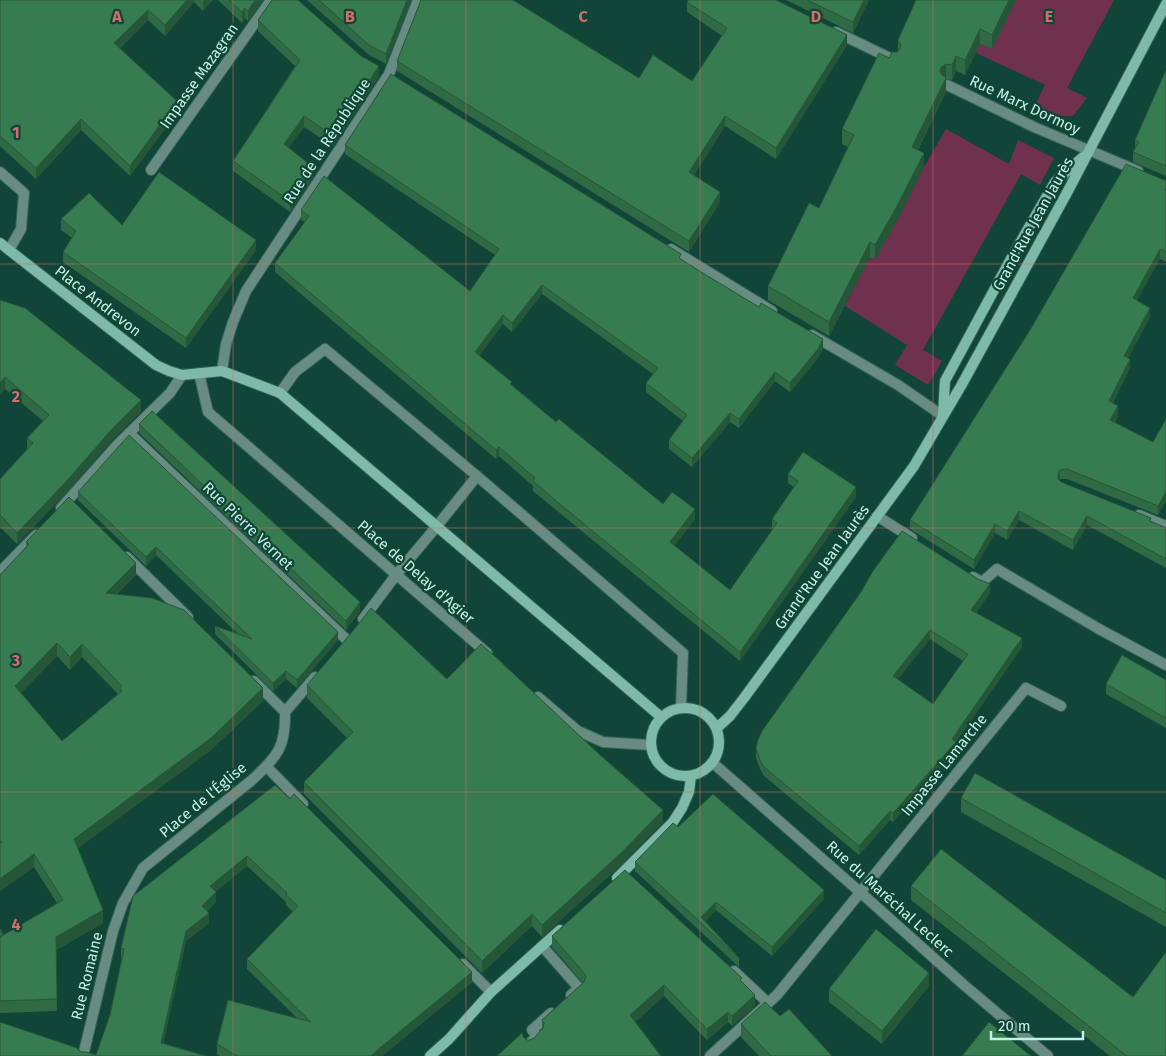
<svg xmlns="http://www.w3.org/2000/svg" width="1166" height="1056" viewBox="0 0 1166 1056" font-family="'Fira Sans',sans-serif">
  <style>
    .green { fill: #70314e }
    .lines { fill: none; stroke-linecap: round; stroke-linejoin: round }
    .service-casing { stroke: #316457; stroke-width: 12 }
    .pedestrian-casing { stroke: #316457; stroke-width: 12 }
    .minor-casing { stroke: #316457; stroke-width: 12 }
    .tertiary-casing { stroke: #316457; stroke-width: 12 }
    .secondary-casing { stroke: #316457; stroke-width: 12 }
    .service { stroke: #688c81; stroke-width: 10 }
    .pedestrian { stroke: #688c81; stroke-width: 10 }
    .minor { stroke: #688c81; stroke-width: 10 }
    .tertiary { stroke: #688c81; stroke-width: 10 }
    .secondary { stroke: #7fbaa8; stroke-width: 10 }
    .wall { fill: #2f6a45; fill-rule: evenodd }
    .shaded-wall { fill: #265638 }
    .building { fill: #377b50; stroke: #265638; fill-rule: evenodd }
    .grid { fill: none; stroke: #d06e69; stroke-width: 1; stroke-opacity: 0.55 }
    .labels { text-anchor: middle; stroke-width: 4.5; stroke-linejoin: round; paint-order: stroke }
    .street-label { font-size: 15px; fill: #c5f1e3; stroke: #104538 }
    .grid-label { font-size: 16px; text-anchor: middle; font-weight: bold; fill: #d06e69; stroke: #104538; stroke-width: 4.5; stroke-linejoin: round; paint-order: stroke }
  </style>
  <rect width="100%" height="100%" fill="#104538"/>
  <path class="green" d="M1016 0H1114L1067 88 1087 98 1073 116H1063L1034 107 1045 85 976 53 980 44 992 49Z
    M946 129 1009 164 1018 140 1054 158 1040 185 1021 174 923 350 942 361 928 385 895 365 907 345 845 306 870 257 875 259 896 223 924 167Z"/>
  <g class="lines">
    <g class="service-casing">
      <path id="service" d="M151 170 271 0
        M0 172 24 193 21 229 9 250
        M199 373 208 412 487 653
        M280 393 295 372 325 349 477 476 683 653 681 707
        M437 526 477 476
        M538 697 578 731 603 742 650 745"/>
    </g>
    <g class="pedestrian-casing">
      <path id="pedestrian" d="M877 516 912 538
        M973 577 982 582 997 569 1099 629
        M542 946 579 988 571 995
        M734 971 768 1003
        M529 1044 537 1036 532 1030 551 1013"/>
    </g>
    <g class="minor-casing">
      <path id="minor" d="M836 32 894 60
        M947 85 1034 127 1138 171
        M671 249 772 311
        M812 335 898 385 943 416
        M129 433 347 640
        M61 508 117 445 170 393 182 375
        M1139 515 1166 526
        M127 557 188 617
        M0 572 36 535
        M363 619 396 575 437 526
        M1099 629 1166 665
        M254 681 285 712
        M285 712 315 677
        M713 763 860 892 964 985 1048 1056
        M266 766 303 804
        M463 964 491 992
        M83 1056 113 931 123 903 143 868 252 780C277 756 286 748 285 712
        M710 1056 777 995 1026 688 1061 706"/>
    </g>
    <g class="tertiary-casing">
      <path id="tertiary" d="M222 371 226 344 233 322 246 291 389 74 418 0"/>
    </g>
    <g class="secondary-casing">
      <path id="secondary" d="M0 243 156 365 169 371 182 375 222 371 280 393 661 717
        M943 414 945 381 1013 255 1055 182 1083 157
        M651 742a34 34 0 1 1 68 0a34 34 0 1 1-68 0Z
        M717 728 730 716 744 698 914 466 961 386 1069 189 1166 4
        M617 878 673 822 682 808 689 792 691 776
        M430 1056 449 1039 491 992 560 930"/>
    </g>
    <use href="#service" class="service"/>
    <use href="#pedestrian" class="pedestrian"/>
    <use href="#minor" class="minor"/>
    <use href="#tertiary" class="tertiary"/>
    <use href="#secondary" class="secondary"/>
  </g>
  <path class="wall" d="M0 0H213L203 11 194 2 165 36 148 20 120 48 177 112 130 176 81 130 36 179 0 146Z
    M218 0H263L248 21 245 18 242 23Z
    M307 0H411L386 64 369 55Z
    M786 0H869L853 33Z
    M916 0H1016L992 49 980 44 965 75 956 71 952 80 946 79V92L918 150 924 167 896 223 875 259 870 257 829 336 768 300V286L819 208 848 147 842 144V129L889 58 898 51V40Z
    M687 2 847 45 776 159 725 126 694 175 720 202 689 252 397 71V61L639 78 692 81 722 36 687 12Z
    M258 20 379 76 333 146 304 127 288 148 313 177 290 212 233 171V161L295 66 258 31Z
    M1166 70V176L1133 162V152L1135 149V140Z
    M345 145 681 260 823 349 818 358 790 392 775 381 739 428 730 422 692 467 669 449V440L683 421 646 392V383L653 374 542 294 512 332 503 324 479 356 512 385 556 422 663 504 695 519 674 546 730 590 773 529 772 528V519L794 487 788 483V474L856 497 740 661 561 514 533 491V486L499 456 496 459 275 272V263L305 222 301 220V210L470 291 495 255 345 154Z
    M1164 180H1166V262L1160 259 1137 300 1150 317 1128 358 1130 368 1113 403 1118 416 1115 422 1153 442 1166 419V501L1158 515 1067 479H1060L1059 480 1061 482 1166 528V568L1087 525 1073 550 1019 520 1007 540 995 533 974 569 910 529V520Z
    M61 219 122 225 256 250 186 348 63 262V252L72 238 61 230Z
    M0 300 141 411 112 440 64 495 17 544 0 527V479L27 449V438L43 421 5 389Z
    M139 424 360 611 346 630 139 433Z
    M78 492 338 640 297 688 286 679 273 691 215 634V626L238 634 156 555 146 566 78 500Z
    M26 542 136 575 117 594 263 701 211 750 78 848 103 923 56 950 57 1011 0 1013V929L3 935 57 903 34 867 0 891V575L26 547ZM57 656 70 670 82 657 118 694 62 741 21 693Z
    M990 593 976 613 1022 647 956 742V751L893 822 890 820 859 855 764 776 760 769 756 757V748L758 740ZM930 639 963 661 933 704 897 680Z
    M1166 680V728L1106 694V684Z
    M307 685 663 822 620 866 542 937 532 926 482 973 304 794V782L347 738 307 698Z
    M275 785 472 982 382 1056H220L217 1054V1044L297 1018 247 969V959L293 912 286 905V902L247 866 215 892 216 902 207 911 209 923 186 941 163 1043 206 1056H0L81 1052 96 1055 110 1015 122 958H121V948Z
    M961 798 1166 880V927L961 812Z
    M678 827 824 899 772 956 716 910 705 921 739 958V967L635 871V862Z
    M911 886 1133 997 1166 1056H1110L911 900Z
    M552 936 742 983 755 1006 732 1026 728 1022 707 1040 664 996 635 1022 497 1056 524 1038 527 1040H530L534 1038 542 1030V1020L583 983 552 947Z
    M929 986 882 1044 829 1002V989Z
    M780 1016 832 1056H759L741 1037V1024Z"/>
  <path class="shaded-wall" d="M187 0H194V2L165 36V25Z
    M204 0H213L203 11V1Z
    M255 0H263L248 21V11Z
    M407 0H411L386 64V54Z
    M864 0H869L853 33V22Z
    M1009 0H1016L992 49V35Z
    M245 8V18L242 23V12Z
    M148 10V20L114 53V43Z
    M980 29V44L965 75V60Z
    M847 35V45L776 159V148Z
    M956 56V71L952 80V65Z
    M946 64V92L912 161V147L941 67Z
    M379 66V76L333 146V136Z
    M177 101V112L130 176V166Z
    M304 116V127L284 154V144Z
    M725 116V126L689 182V172Z
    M81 119V130L36 179V168Z
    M924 153V167L896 223 875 259V245Z
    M313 167V177L290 212V201Z
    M720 192V202L689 252V241Z
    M256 240V250L186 348V338Z
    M870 242V257L829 336V322Z
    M1160 249V259L1133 307V298Z
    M542 285V294L512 332V323Z
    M1150 308V317L1124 365V356Z
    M503 315V324L475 361V352Z
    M823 339V349L818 358 790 392V383Z
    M1130 359V368L1109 410V401Z
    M775 372V381L739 428V419Z
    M5 377V389L0 394V383Z
    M141 400V411L112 440 64 495 17 544V533L112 429Z
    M1118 406V416L1110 429V420Z
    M730 413V422L692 467V458Z
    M499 447V456L496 459V450Z
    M1060 470V479L1058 483V474Z
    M856 487V497L740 661V652Z
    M1166 492V501L1158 515V506Z
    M695 509V519L670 551V542Z
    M1019 511V520L1007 540V531Z
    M1087 516V525L1073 550V540Z
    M995 524V533L974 569V560Z
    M156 547V555L146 566V557Z
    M136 563V575L106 606V593Z
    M990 584V593L971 619V610Z
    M360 602V611L346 630V621Z
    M930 630V639L893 685V676Z
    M338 632V640L297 688V680Z
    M1022 638V647L955 743 956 742V751L893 822V813L952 739Z
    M57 643V656L15 699V686Z
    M82 644V657L70 670V657Z
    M286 671V679L273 691V683Z
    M263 688V701L211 750 74 851V839Z
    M663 810V822L620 866 542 937V925Z
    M890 811V820L859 855V846Z
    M34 854V867L0 891V879Z
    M247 856V866L210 896V886Z
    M824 890V899L772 956V947Z
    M216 892V902L202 917V906Z
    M716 902V910L702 924 701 917Z
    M103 910V923L56 950V937Z
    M209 913V923L186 941 161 1053V1043L186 931Z
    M532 914V926L482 973V961Z
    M472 972V982L382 1056H371L381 1047Z
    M929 973V986L882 1044V1031Z
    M664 985V996L630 1026V1015Z
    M755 995V1006L732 1026V1016Z
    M728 1012V1022L707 1040V1029Z"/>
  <path class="building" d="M0 0H187L165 25 148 10 114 43 177 101 130 166 81 119 36 168 0 136Z
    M229 0H255L248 11 245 8 242 12Z
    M272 0H298L361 56 379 66 333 136 304 116 284 144 313 167 290 201 233 161 300 60 258 20Z
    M319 0H407L386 54 369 45Z
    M421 0H513L639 78 653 55 692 81 727 28 687 2 688 0H776L847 35 776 148 725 116 689 172 720 192 689 241 397 61Z
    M807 0H864L853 22Z
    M916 0H1009L992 35 980 29 965 60 956 56 952 65 946 64 941 67 940 71 941 74 946 78 912 147 924 153 896 208 875 245 870 242 829 322 768 286 809 203 819 208 854 135 842 129 879 53 889 58 892 52H897L900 49 901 45 898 40Z
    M1166 70V166L1133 152 1139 142 1135 140Z
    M391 74 681 254 679 258 706 275 759 307 761 303 823 339 818 349 790 383 775 372 739 419 730 413 692 458 669 440 687 415 646 383 658 368 542 285 512 323 503 315 475 352 512 382 510 384 556 422 559 419 663 504 672 492 695 509 670 542 730 590 777 523 772 519 798 481 788 474 803 452 856 487 740 652 561 505 533 481 535 478 499 447 496 450 275 263 309 216 301 210 324 176 470 291 499 249 345 145Z
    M1126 164 1164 180H1166V188L1165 190H1166V252L1160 249 1133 298 1150 308 1124 356 1130 359 1109 401 1118 406 1110 420 1153 442 1166 419V492L1158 506 1067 469 1060 470 1058 474V479L1061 482 1151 518 1150 521 1166 528V559L1087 516 1073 540 1019 511 1007 531 995 524 974 560 910 520 1030 330Z
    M159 172 256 240 186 338 63 252 76 231 61 219 89 193 122 225Z
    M0 300 25 308 141 400 112 429 64 484 17 533 0 515V479L33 443 27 438 49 415 5 377 0 383Z
    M152 411 360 602 346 621 139 424Z
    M129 435 338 632 297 680 286 671 273 683 215 626 252 639 156 547 146 557 78 492Z
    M69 497 136 563 106 593 152 598 184 610 263 688 211 738 74 839 103 910 56 937 57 999 0 1001V937L63 900 34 854 0 879V844L2 842 0 841V575L29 544 26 542ZM57 643 70 657 82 644 122 686 120 688 122 691 62 741 15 686Z
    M902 531 978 579 990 584 971 610 1022 638 952 739 956 742 893 813 890 811 859 846 764 767 760 760 756 748 758 740 762 731 861 592 873 571ZM930 630 968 654 933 704 893 676Z
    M371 608 447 679 481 644 500 661 599 754 663 810 620 854 542 925 532 914 482 961 304 782 353 732 307 685 352 632Z
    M1122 655 1166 680V718L1106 684Z
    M975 773 1166 880V913L961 798Z
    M275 785 290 799 294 794 472 972 381 1047 371 1056H237L217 1044 228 1000 311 1022 247 959 298 906 286 895 287 893 247 856 210 886 216 892 202 906 209 913 186 931 161 1043 206 1056H0V1022L77 1048 81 1052H86L96 1055 110 1015 124 949 121 948 133 896Z
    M713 794 824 890 772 947 716 902 701 917 739 958 635 862 673 823 678 827Z
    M941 849 1133 997 1166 952V1056H1127L911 886Z
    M625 870 742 978 740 980 755 995 732 1016 728 1012 707 1029 664 985 630 1015 661 1056H497L522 1033 524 1038 527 1040H530L534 1038 543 1028 544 1023 542 1020 584 982 586 976 584 973 552 936Z
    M0 929 3 935 0 937Z
    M876 929 929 973 882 1031 829 989Z
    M765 1002 780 1016 789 1009 832 1056H771L741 1024Z
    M989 1022 1031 1056H962Z"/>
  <path class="grid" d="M233 0V1056M466 0V1056M700 0V1056M933 0V1056M0 264H1166M0 528H1166M0 792H1166"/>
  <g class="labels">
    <g class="street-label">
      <text transform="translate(199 76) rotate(-55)" y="5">Impasse Mazagran</text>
      <text transform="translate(1025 105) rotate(25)" y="5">Rue Marx Dormoy</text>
      <text transform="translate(327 141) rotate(-57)" y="5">Rue de la République</text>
      <text transform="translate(1033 224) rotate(-61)" y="5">Grand'Rue Jean Jaurès</text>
      <text transform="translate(98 301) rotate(38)" y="5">Place Andrevon</text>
      <text transform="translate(248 526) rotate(44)" y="5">Rue Pierre Vernet</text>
      <text transform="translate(822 567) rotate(-54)" y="5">Grand'Rue Jean Jaurès</text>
      <text transform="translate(416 572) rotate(41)" y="5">Place de Delay d'Agier</text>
      <text transform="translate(944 765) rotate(-51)" y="5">Impasse Lamarche</text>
      <text transform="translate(203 800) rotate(-40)" y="5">Place de l'Église</text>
      <text transform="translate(890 899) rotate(42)" y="5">Rue du Maréchal Leclerc</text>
      <text transform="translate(87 976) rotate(-76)" y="5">Rue Romaine</text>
    </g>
  </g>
  <g class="grid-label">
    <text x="117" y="22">A</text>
    <text x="350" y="22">B</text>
    <text x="583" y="22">C</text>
    <text x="816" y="22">D</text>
    <text x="1049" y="22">E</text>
    <text x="16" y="138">1</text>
    <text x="16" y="402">2</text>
    <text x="16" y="666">3</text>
    <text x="16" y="930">4</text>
  </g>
  <path d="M991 1031v8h92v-8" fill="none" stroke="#c5f1e3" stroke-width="2.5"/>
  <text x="998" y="1031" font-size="15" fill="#c5f1e3" stroke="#104538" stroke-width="4" paint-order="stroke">20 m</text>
</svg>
